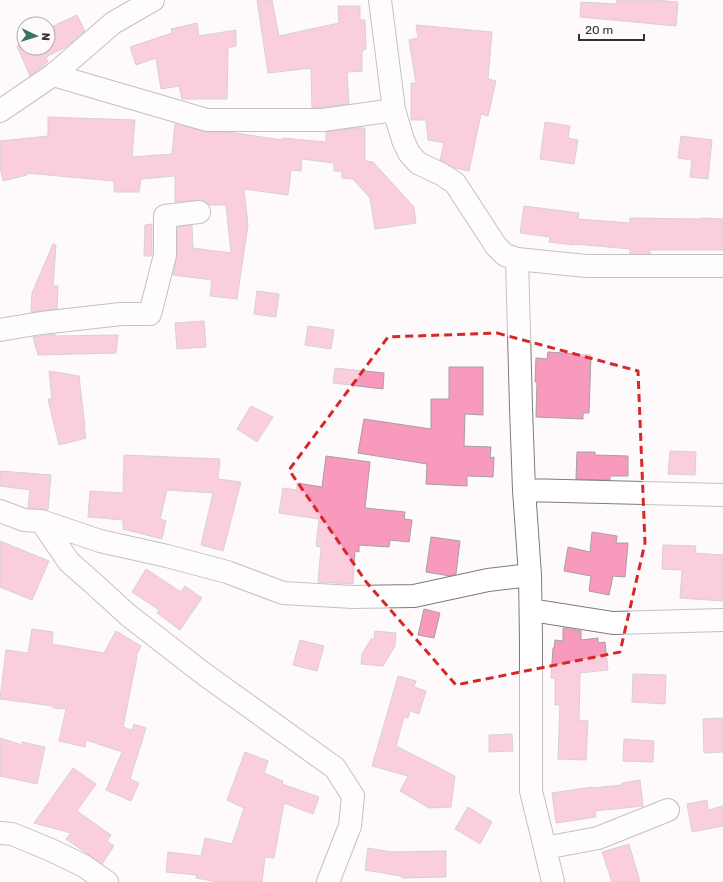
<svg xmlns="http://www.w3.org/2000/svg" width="723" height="882" viewBox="0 0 723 882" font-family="Rubik,sans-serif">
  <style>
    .building { fill: #f79abd; stroke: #a89fa2 }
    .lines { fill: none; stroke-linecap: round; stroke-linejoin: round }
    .street-casing { stroke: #81797b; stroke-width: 24 }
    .street { stroke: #fff; stroke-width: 22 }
    .marked { fill: none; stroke: #d62828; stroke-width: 3; stroke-dasharray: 8 5; stroke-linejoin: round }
  </style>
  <rect width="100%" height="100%" fill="#fefafb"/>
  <path class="building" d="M257 0H272L279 36 339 23 338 6H360V20H365L366 49 362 51V71L347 72 349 104 323 107 312 108 311 68 268 73Z
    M617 0H653L678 2 676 26 580 17 581 2 616 4Z
    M77 15 85 31 66 47 46 57 48 62 30 76 17 46 24 43V48H48V33L53 31 51 27Z
    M197 23 199 36 236 30V46L228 48 227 99H182L179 86 161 89 156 58 136 65 130 47 172 33 171 29Z
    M416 25 492 32 488 79 496 81 488 116 481 114 469 171 455 168 440 160 444 143 428 140 426 120H411V83H416L409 40 418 38Z
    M48 117 135 120 132 157 172 154 175 124 207 132H229L282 140V138L326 142V132L356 128H365V161L373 162 414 207 416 223 375 229 370 198 353 179 342 178V171H334V163L302 159 301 171 291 170 288 195 244 189 248 225 237 299 210 296 212 280 173 275 177 255 178 227 192 225 193 248 231 253 226 205H209L204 201 198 200 175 202V176L141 179 139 192H114V181L26 173 27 175 3 181 0 167V141L48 136Z
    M545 122 570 126 568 138 578 140 574 164 540 159Z
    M681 136 712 140 708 179 690 177 692 160 678 158Z
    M524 206 579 213 578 219 630 223V218L700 219V218L723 219V250H650V254H630V249L574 244V245L549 242 550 237 520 233Z
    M152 224V256H144L145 225Z
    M53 244 56 245 53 286H58L57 309 31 312 32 293Z
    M257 291 279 294 276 317 254 314Z
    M204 321 206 347 177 349 175 323Z
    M308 326 334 330 331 349 305 345Z
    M55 334V336L118 335 116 353 38 355 33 337Z
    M548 352 591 355 589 413H583V419L536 417 537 382H535L536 358 547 359Z
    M449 367H483V415L465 414 464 446 491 447 490 458 494 457 493 477 467 476V486L426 484 427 464 358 453 364 419 431 429V399H449Z
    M335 368 384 373 383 389 333 383Z
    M49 371 79 376 85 428H84L86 438 59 445 48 399H52Z
    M251 406 273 417 257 442 237 429Z
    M670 451 696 452 695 475 668 474Z
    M577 452H595V455L628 456V476H610V480L576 479Z
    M124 455 220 459 218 479 241 482 223 551 201 545 213 493 167 490 160 519 166 521 162 539 123 529V520L88 517 90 491 123 493Z
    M326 456 370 462 365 508 405 512 404 519 412 520 409 542 390 540 389 547 359 545V552L355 551 353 584 318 582 321 547 316 546 319 519 279 513 283 488 297 490V483L322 487Z
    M0 471 51 475 48 510 28 508 30 490 0 486Z
    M592 532 617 536 616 543H628L625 577 613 576 609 595 589 591 591 576 564 571 568 547 590 552Z
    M431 537 460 541 456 574 450 576 426 572Z
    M0 541 49 561 32 600 0 587Z
    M663 545 696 546 695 553 723 555V601L680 598 682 570 662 569Z
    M146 569 181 592 185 586 202 598 180 630 157 613 159 610 132 592Z
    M424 609 440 613 434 638 418 635Z
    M563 628 581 631V640L598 638V643L605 642 608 670 580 673 579 720 588 721 586 760 558 759 560 705H555V679L551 678 553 648H554L555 640 563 641Z
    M32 629 53 632 52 644 104 653 116 631 141 646 136 656 137 657 123 727 132 730 134 724 146 728 130 779 139 783 131 801 106 790 122 752 86 740 85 747 59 741 66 709 53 708V706L0 699 6 650 28 653Z
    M375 631 396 633 395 646 383 666 361 664 362 654 371 639H374Z
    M300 640 324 646 317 671 293 665Z
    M633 674 666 675 665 704 632 702Z
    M398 676 416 681 414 687 426 691 419 714 410 711 408 718 404 717 396 746 455 776 451 807 429 808 400 791 408 776 372 766Z
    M723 718V752L704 753 703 719Z
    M512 734 513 751 489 752V735Z
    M0 738 22 745V742L45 747 37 784 0 776Z
    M624 739 654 741 653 762 623 761Z
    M245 752 268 761 264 773 283 781 282 784 319 797 313 814 284 803 274 858 265 857 262 882H218L196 878 197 875 166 872 168 852 201 856 205 838 232 844 244 808 227 800Z
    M73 768 96 784 77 811 111 835 107 841 114 846 102 864 66 839 71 833 34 823Z
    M640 780 643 806 595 811 596 817 556 823 552 793 592 787V788L622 785V783Z
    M707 800 708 810 723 806V826L692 832 687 804Z
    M468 807 492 822 480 844 455 829Z
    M629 844 640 882H612L602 852Z
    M368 848 392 852 446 851V877L402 878 401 876 365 870Z"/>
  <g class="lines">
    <g class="street-casing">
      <path id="street" d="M380 0 394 110 403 140 409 153 418 163 441 174 455 183 496 246 505 255 517 259 586 266H723
        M53 75 207 120H323L394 110
        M0 111 53 75 113 23 153 0
        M517 259 521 408 524 490 530 575 531 640V791L545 848 598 838 668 810
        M0 330 41 323 121 314H150L165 255V216L199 212
        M524 490 723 495
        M0 511 24 520 41 521 100 541 167 556 227 572 283 593 353 597 414 596 488 580 530 575
        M41 521 69 562 93 583 128 615 204 674 335 768 353 796 350 826 328 882
        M531 610 613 623 723 620
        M0 833 12 834 51 850 84 866 107 882
        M545 848 553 882"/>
    </g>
    <use href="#street" class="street"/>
  </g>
  <path d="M0 0H723V882H0ZM497 333 638 371 645 543 620 652 456 685 367 583 289 470 388 337Z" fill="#fefafb" fill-opacity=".55" fill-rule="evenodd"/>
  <path class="marked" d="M497 333 638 371 645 543 620 652 456 685 367 583 289 470 388 337Z"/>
  <g transform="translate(36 36) rotate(94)"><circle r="19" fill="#fefafb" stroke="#adaaab"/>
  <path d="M0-3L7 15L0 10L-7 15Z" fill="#367562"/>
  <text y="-6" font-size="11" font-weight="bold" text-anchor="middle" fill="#343132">N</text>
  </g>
  <path d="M579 34v6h65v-6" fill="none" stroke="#343132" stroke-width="2"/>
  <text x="585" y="34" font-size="12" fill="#343132" stroke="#fefafb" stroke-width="3" paint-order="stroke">20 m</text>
</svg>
